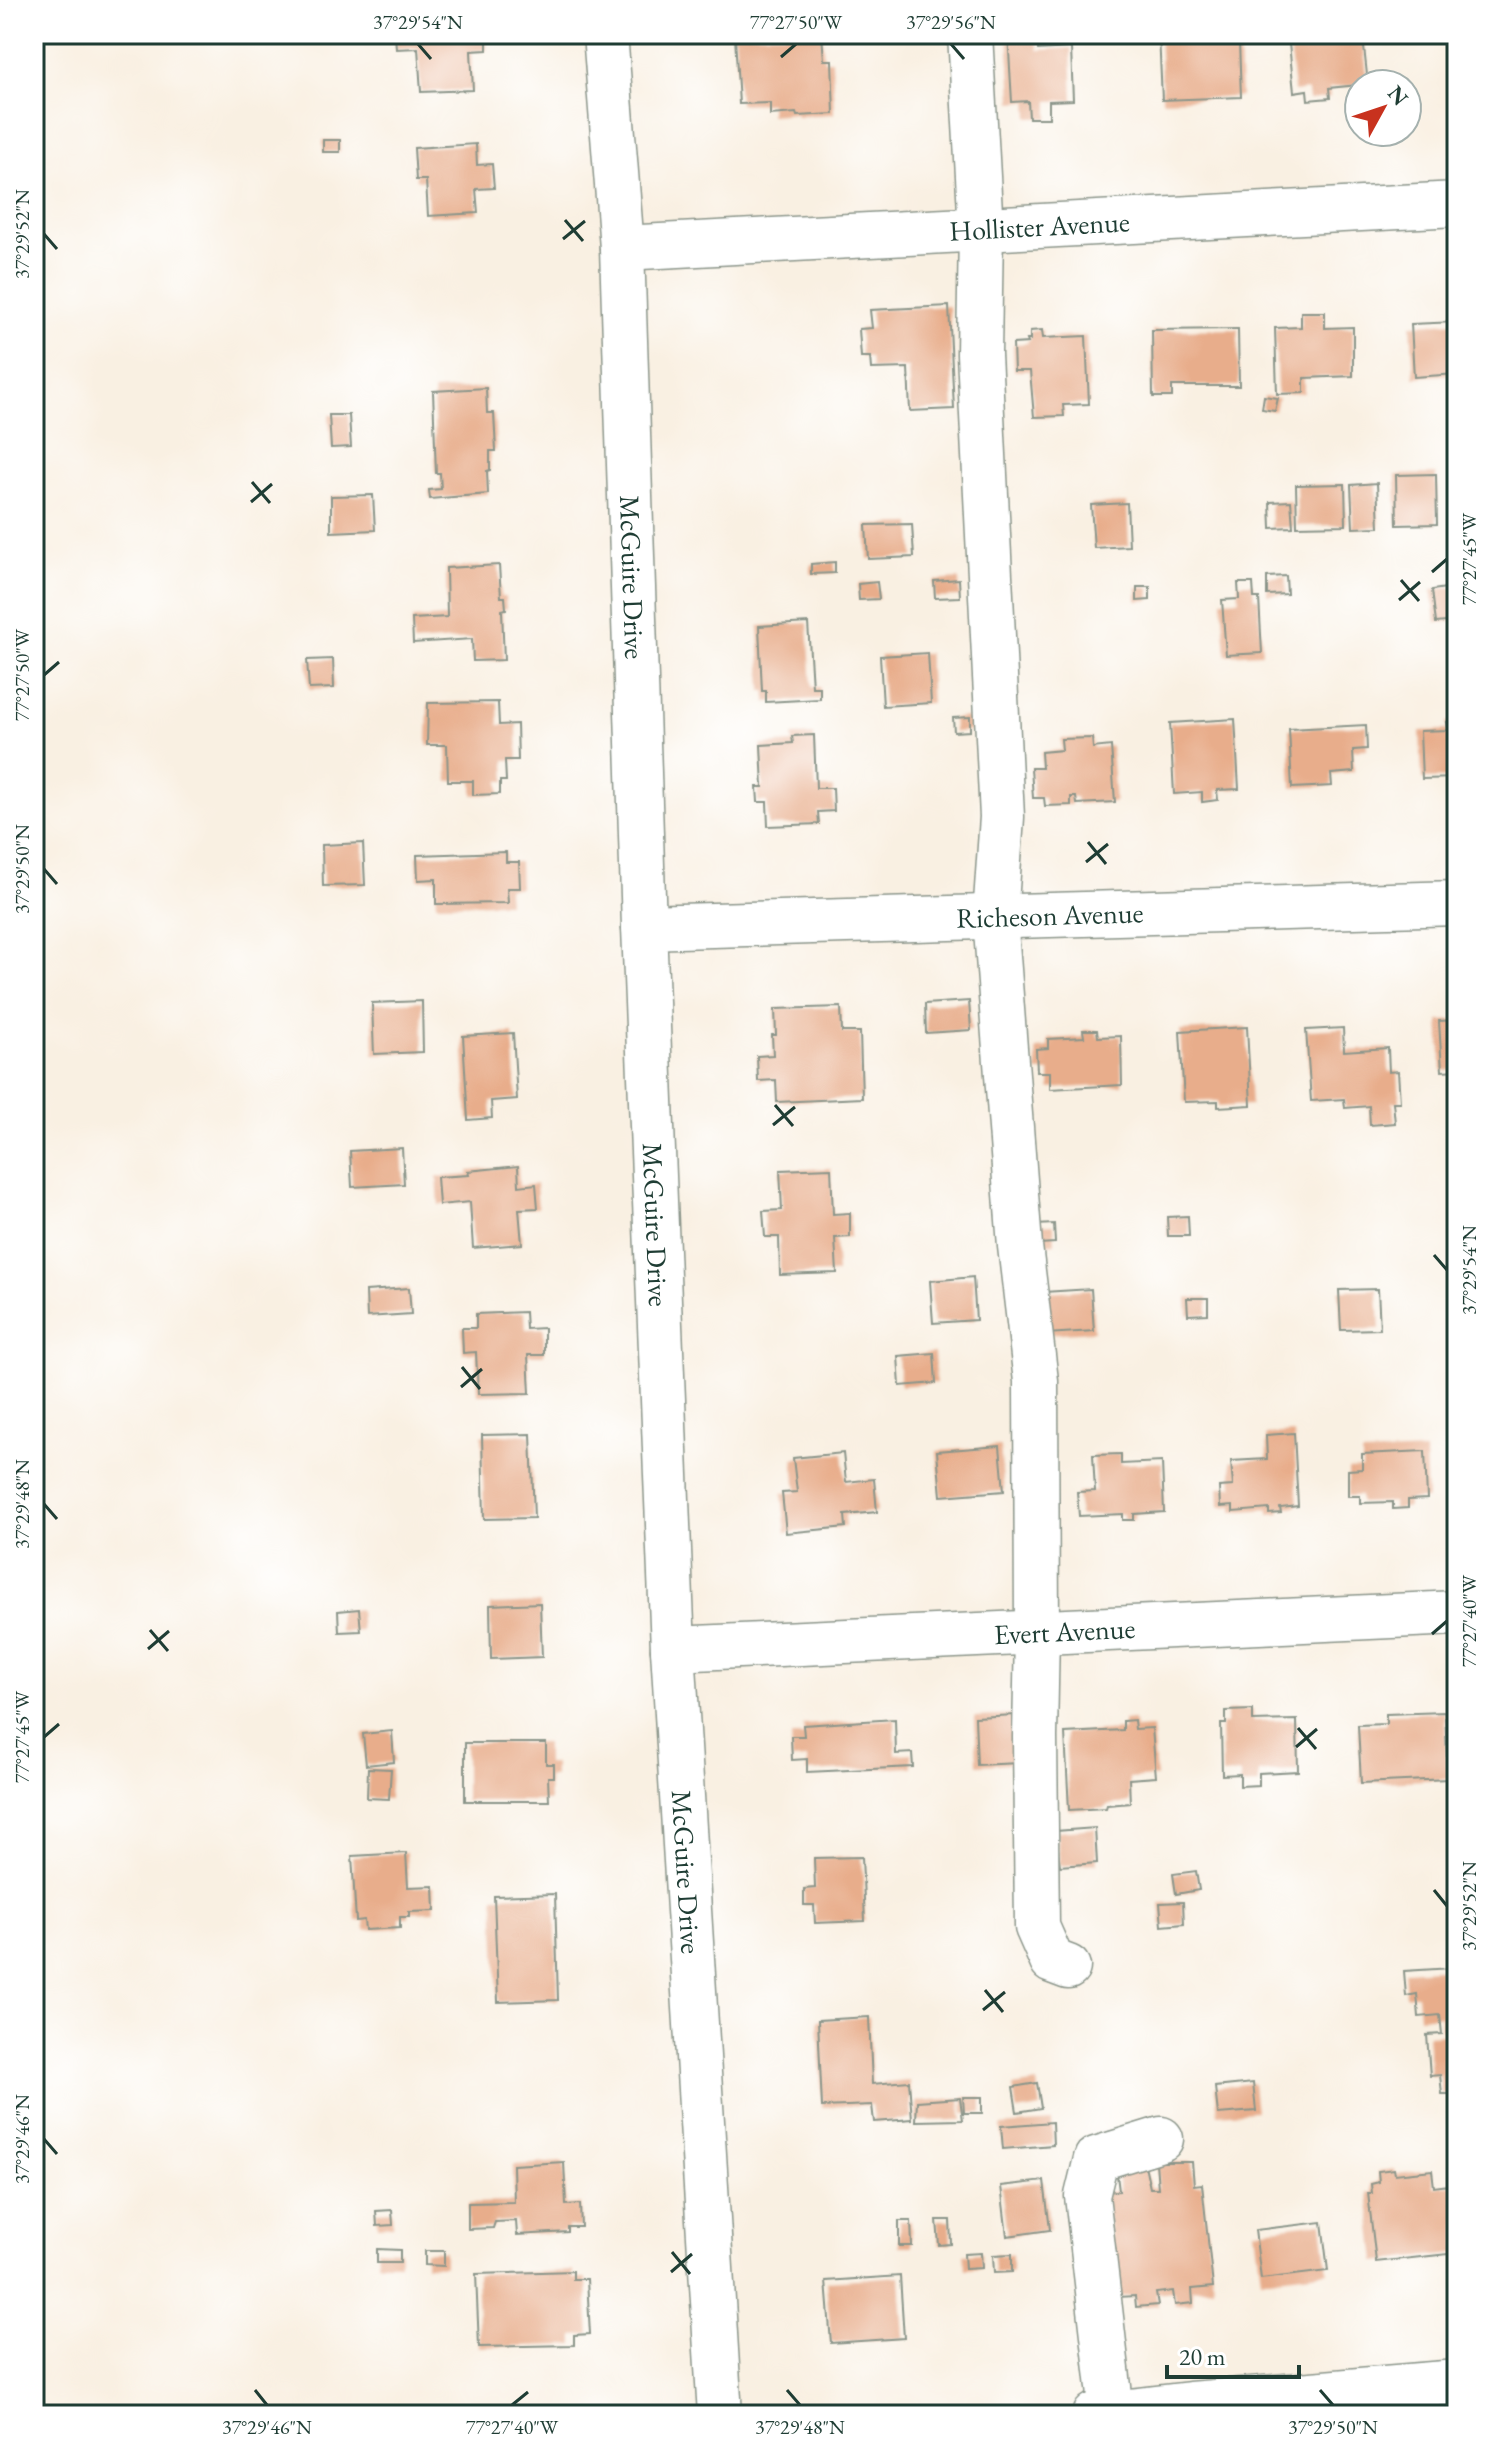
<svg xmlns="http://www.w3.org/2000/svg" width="1491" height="2449" viewBox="0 0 1491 2449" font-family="'EB Garamond',serif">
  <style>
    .building { fill: #e8ad8b }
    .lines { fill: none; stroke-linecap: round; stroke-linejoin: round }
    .minor-casing { stroke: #8c968b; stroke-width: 47 }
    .major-casing { stroke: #8c968b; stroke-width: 47 }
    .minor { stroke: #fff; stroke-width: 44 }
    .major { stroke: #fff; stroke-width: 44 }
    .ticks { fill: none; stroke: #1f3d34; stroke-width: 3 }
    .labels { text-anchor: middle; stroke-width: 7; stroke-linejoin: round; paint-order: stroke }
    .street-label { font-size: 28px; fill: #1f3d34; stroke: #fff }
    .neatline { fill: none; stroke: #1f3d34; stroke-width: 3 }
    .ticks-label { font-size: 20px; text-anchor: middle; fill: #1f3d34 }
  </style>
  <rect width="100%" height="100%" fill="#fff"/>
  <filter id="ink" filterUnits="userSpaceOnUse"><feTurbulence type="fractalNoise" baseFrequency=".0125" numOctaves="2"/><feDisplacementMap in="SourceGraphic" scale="16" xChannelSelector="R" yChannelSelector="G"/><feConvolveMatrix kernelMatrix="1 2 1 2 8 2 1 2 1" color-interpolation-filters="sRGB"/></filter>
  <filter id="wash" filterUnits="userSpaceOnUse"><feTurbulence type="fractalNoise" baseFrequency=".006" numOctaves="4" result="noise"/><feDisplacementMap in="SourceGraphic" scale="32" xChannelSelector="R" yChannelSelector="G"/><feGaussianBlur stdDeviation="1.8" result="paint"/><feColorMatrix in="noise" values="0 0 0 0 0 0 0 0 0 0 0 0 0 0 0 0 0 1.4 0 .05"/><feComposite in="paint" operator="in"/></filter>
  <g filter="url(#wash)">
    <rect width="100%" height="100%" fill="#f9f0e2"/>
    <g id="blocks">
      <path class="building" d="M395 34H487V50L471 51 473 90 421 92 418 48 396 49Z
        M732 34H822L824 60H832L834 114 797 116 796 113 770 115V103L739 104 735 37H732Z
        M1008 34H1037L1038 50 1071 48 1073 100 1049 101V118H1029L1028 101 1012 102Z
        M1159 34H1193V44L1239 42 1241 97 1162 100Z
        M1288 34H1316L1317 42 1363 38 1368 84 1329 88 1330 98 1308 100 1307 90 1294 92Z
        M1443 34H1457V76L1448 77Z
        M323 140H340V152H323Z
        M476 144 477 165 492 164 494 188 476 189 478 213 428 216 426 180H416L414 148Z
        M949 306 954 409 910 411 908 368 871 369 870 357H861L859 329 872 328 870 310Z
        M1301 312H1325V328L1353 327V376L1304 378V393L1277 394 1275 328 1301 327Z
        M1457 322V374L1414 377 1411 324Z
        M1238 329 1239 386H1172V397H1153L1152 330Z
        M1042 330 1043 338 1086 336 1089 404 1063 405 1064 416 1034 417 1030 371H1014L1013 344 1028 343 1027 340H1030V331Z
        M486 388 487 413H494L496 451H490V470L487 471 488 494 430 499 429 490 441 489 440 473H436L433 391Z
        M1264 396 1278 398 1275 411 1262 409Z
        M329 415H349L351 447 331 448Z
        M1436 474 1437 524 1397 525 1396 475Z
        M1377 483 1379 527 1353 528 1351 485Z
        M1345 484 1346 525 1297 526 1296 485Z
        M373 495 375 530 331 532V496Z
        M1291 501 1293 527 1271 528 1270 502Z
        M1127 503 1129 546 1094 548 1091 505Z
        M912 524 914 557 868 559 866 525Z
        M835 562V573L811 574V564Z
        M499 565 501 597H505L506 609 502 610 504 660 473 661 472 639 413 643 412 619 447 617 446 568Z
        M1286 576 1287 594 1267 595V577Z
        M959 579 960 597 935 598 934 581Z
        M877 582 879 599 859 600 858 584Z
        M1238 583H1253L1254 598H1259L1262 653 1226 655 1222 600 1239 599Z
        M1137 587H1150V600L1137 601Z
        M1453 587 1457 621 1436 623 1432 590Z
        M808 623 812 687H820V699L766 702V691H762L759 626Z
        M928 653 931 703 883 706 880 656Z
        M333 659 334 688 309 689 307 660Z
        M498 702 499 725 517 724 518 760H505L506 781H500V794L473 795V781H448L447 745H427L428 703Z
        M970 717V731L954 732 953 718Z
        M1235 719 1239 789 1217 790 1218 800 1202 802V792L1174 794 1170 723Z
        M1457 721V778L1422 779 1420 731 1448 730 1447 722Z
        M1366 725 1367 749 1353 750 1354 772 1331 774 1332 786 1292 788 1289 729Z
        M814 735 816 788H833L834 811 818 812 819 824 768 826 767 802H758L757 787H763L761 745 793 743 792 736Z
        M1092 738 1093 748 1111 746 1115 802 1077 804 1076 797H1071V805L1045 806 1044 798H1033L1031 768H1042L1041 752 1062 750 1061 739Z
        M363 843 365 885 323 886 322 845Z
        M506 852V862H519L520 888H507L508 903 436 904V879L418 880 417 855Z
        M422 1001 423 1052 374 1054 372 1003Z
        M969 1001 971 1030 926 1033 925 1004Z
        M841 1007 842 1032H860L862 1098 777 1102 776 1080 758 1081 757 1056 773 1055 772 1035H776L775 1009Z
        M1457 1020V1070L1442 1071 1439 1021Z
        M1247 1027 1251 1105 1218 1107V1101L1184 1102 1180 1031Z
        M1343 1028 1344 1051 1388 1048 1389 1072 1398 1071 1400 1102H1393L1395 1123 1370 1125 1369 1106 1345 1108 1344 1099 1311 1101 1306 1030Z
        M1083 1030H1097L1098 1037 1121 1036 1122 1085 1050 1089V1072H1037L1036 1049 1048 1048V1039L1084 1037Z
        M513 1033 517 1099 491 1101 492 1118 468 1120 463 1036Z
        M402 1148 404 1184 352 1187 350 1151Z
        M518 1166 519 1186 536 1184 538 1208 519 1209 522 1244 473 1248 470 1202 439 1205 437 1177 469 1175 468 1171Z
        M831 1168 833 1214 850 1213V1237L835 1238 837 1273 780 1275 779 1237H765L763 1211 782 1210 780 1170Z
        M1188 1216 1189 1236H1168L1167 1217Z
        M1054 1224 1055 1243 1038 1244 1036 1225Z
        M973 1277 976 1320 933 1323 930 1281Z
        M409 1288 411 1314 367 1317 366 1291Z
        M1091 1289 1094 1331 1046 1334 1044 1292Z
        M1378 1289 1380 1329 1341 1330 1339 1290Z
        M1187 1298H1208V1314L1188 1315Z
        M525 1312 526 1329 544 1328V1355H528L530 1393 478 1394 476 1352 463 1353 462 1328H476V1314Z
        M934 1353 936 1383 900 1386 898 1356Z
        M1294 1433 1298 1506 1280 1508 1281 1513 1269 1514V1509L1233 1512V1506L1220 1507 1219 1487 1233 1486 1231 1461 1267 1459 1266 1435Z
        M531 1434 534 1518 484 1519 482 1435Z
        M1000 1446 1004 1491 941 1496 937 1451Z
        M1425 1451 1427 1499 1408 1500V1508L1393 1509V1502L1360 1503V1496H1348V1470L1362 1469V1454Z
        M843 1453 846 1482 874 1479 877 1512 845 1515 846 1527 786 1533 782 1493 797 1492 793 1458Z
        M1121 1454V1464L1162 1462 1164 1512 1134 1514V1520H1123V1514L1079 1516 1077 1492 1095 1491 1093 1455Z
        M540 1603 542 1657 491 1659 490 1605Z
        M359 1609 361 1631 339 1632 338 1611Z
        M1253 1710V1721L1297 1720 1298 1771 1259 1773V1785L1240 1786V1774L1222 1775 1221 1724H1226V1711Z
        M1445 1712 1448 1779 1361 1783 1358 1725 1386 1724V1714Z
        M1016 1715 1019 1763 977 1765 975 1717Z
        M895 1719 896 1754 912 1753 913 1767 807 1772V1759L792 1760 791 1736H804L803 1725Z
        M1134 1720 1135 1729 1152 1728 1156 1777 1129 1779 1130 1803 1107 1805 1106 1808 1069 1810 1065 1733 1123 1730V1721Z
        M392 1731 394 1762 366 1765 363 1734Z
        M465 1743H546V1764H554V1777H548L549 1801H465Z
        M368 1768 391 1769 389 1799 367 1798Z
        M1095 1828 1097 1863 1060 1866 1056 1831Z
        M406 1853 408 1887 434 1886 435 1911 409 1912V1917H400V1928L365 1930 364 1920 356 1921 352 1856Z
        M862 1857 865 1921 815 1923 814 1905H804V1889L815 1888 814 1858Z
        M1196 1871 1199 1890 1176 1894 1173 1874Z
        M555 1894 558 2000 498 2002 494 1896Z
        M1183 1902 1184 1924 1162 1926 1160 1903Z
        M1452 1968 1453 1988H1457V2116H1452L1451 2094H1442L1440 2075 1430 2076 1427 2035 1442 2034 1440 2015 1419 2017 1417 1994 1406 1996 1404 1971Z
        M869 2017 872 2084 909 2081 912 2119 874 2122 872 2105 822 2107 818 2020Z
        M1037 2083 1041 2108 1017 2112 1013 2087Z
        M1253 2083 1256 2111 1218 2114 1215 2087Z
        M963 2097H982V2113H964Z
        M960 2098 963 2120 916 2121 917 2101Z
        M1052 2122 1053 2145 1003 2149 1001 2126Z
        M564 2162 566 2205 580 2204 581 2227H568V2232L517 2235 516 2221 495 2222 493 2228 468 2229V2203L514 2202 513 2165Z
        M1156 2162H1192L1194 2185 1202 2184 1213 2287 1192 2289 1193 2303 1175 2305 1173 2291 1156 2293 1158 2305 1136 2307 1135 2296 1118 2297 1104 2192 1119 2191 1116 2167 1145 2165 1150 2188H1158Z
        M1394 2169 1395 2174 1432 2170 1434 2187 1457 2184V2253L1376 2262 1368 2193H1372L1371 2184 1379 2182 1378 2171Z
        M1044 2181 1050 2230 1007 2236 1001 2186Z
        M392 2210 393 2225 377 2226 376 2211Z
        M937 2220H950L951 2244 939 2245Z
        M899 2221H911L912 2246H899Z
        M1322 2222 1328 2271 1261 2279 1255 2230Z
        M377 2249 400 2250V2263H377Z
        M425 2251H444V2266L425 2265Z
        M981 2253 982 2268 965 2269 964 2254Z
        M1012 2254V2272L994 2273 993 2255Z
        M573 2271V2279H587L590 2334 574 2335V2345L479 2347 476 2274Z
        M900 2276 904 2338 831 2343 826 2281Z"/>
    </g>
  </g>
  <g filter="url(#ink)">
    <use href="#blocks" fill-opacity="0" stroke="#8c968b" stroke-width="2"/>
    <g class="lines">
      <g class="minor-casing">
        <g id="minor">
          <path id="s1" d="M605 34 622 248 644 927 673 1649 720 2415"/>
          <path d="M970 34 981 230 979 354 1002 817 995 917 1020 1246 1036 1381 1037 1632 1035 1737 1037 1927 1052 1961 1068 1967"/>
          <path id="s2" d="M622 248 1457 204"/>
          <path id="s3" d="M644 927 1457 903"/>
          <path id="s4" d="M673 1649 1457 1613"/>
          <path d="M1112 2413 1087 2196 1096 2159 1161 2139"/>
        </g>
      </g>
      <g class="major-casing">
        <path id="major" d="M1095 2415 1190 2404 1457 2382"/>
      </g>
      <use href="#minor" class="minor"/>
      <use href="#major" class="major"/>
    </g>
  </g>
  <path class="ticks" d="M418 44 431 59M951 44 964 59M781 57 796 44M565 220 583 241M44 234 57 249M563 239 585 221M252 482 270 503M251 502 272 484M1432 572 1447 559M1401 580 1419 601M1399 600 1420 582M44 675 59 662M1088 842 1106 864M1086 862 1108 844M44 869 57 884M775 1105 793 1126M773 1125 795 1107M1434 1255 1447 1270M462 1367 480 1389M461 1387 482 1369M44 1504 57 1519M150 1630 168 1651M1432 1634 1447 1621M148 1649 169 1631M1298 1728 1316 1749M44 1737 59 1724M1296 1747 1317 1729M1434 1890 1447 1906M985 1990 1003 2012M983 2010 1005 1992M44 2139 57 2154M672 2252 690 2274M671 2272 692 2254M255 2390 267 2405M787 2390 800 2405M1320 2390 1333 2405M512 2405 528 2392"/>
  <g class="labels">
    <g class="street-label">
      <text dy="10" stroke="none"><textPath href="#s2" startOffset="418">Hollister Avenue</textPath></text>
      <text dy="10" stroke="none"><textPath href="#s1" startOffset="544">McGuire Drive</textPath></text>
      <text dy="10" stroke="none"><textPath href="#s3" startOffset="406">Richeson Avenue</textPath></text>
      <text dy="10" stroke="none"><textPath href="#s1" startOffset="1192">McGuire Drive</textPath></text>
      <text dy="10" stroke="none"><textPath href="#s4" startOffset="392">Evert Avenue</textPath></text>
      <text dy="10" stroke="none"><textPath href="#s1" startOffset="1840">McGuire Drive</textPath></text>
    </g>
  </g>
  <rect width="1491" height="2449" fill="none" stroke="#fff" stroke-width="88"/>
  <g transform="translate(1383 108) rotate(50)"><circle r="38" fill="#ffffff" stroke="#a5b1ae" stroke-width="2"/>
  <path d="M0-6L14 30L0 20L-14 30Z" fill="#c8321e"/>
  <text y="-12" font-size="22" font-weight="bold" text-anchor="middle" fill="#1f3d34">N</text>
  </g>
  <path d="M1167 2365v12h132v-12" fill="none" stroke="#1f3d34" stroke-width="4"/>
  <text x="1179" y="2365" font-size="24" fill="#1f3d34" stroke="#ffffff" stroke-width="6" paint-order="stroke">20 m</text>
  <rect x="44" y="44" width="1403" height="2361" class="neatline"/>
  <g class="ticks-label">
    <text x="418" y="29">37°29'54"N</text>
    <text x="796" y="29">77°27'50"W</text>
    <text x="951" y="29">37°29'56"N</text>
    <text transform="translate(22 234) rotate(-90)" y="7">37°29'52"N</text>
    <text transform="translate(1469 559) rotate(-90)" y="7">77°27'45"W</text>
    <text transform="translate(22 675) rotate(-90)" y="7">77°27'50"W</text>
    <text transform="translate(22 869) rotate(-90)" y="7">37°29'50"N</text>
    <text transform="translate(1469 1270) rotate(-90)" y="7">37°29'54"N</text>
    <text transform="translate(22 1504) rotate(-90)" y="7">37°29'48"N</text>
    <text transform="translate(1469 1621) rotate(-90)" y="7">77°27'40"W</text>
    <text transform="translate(22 1737) rotate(-90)" y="7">77°27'45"W</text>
    <text transform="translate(1469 1906) rotate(-90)" y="7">37°29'52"N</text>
    <text transform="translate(22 2139) rotate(-90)" y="7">37°29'46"N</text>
    <text x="267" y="2434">37°29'46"N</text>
    <text x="512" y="2434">77°27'40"W</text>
    <text x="800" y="2434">37°29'48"N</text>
    <text x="1333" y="2434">37°29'50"N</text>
  </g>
</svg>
